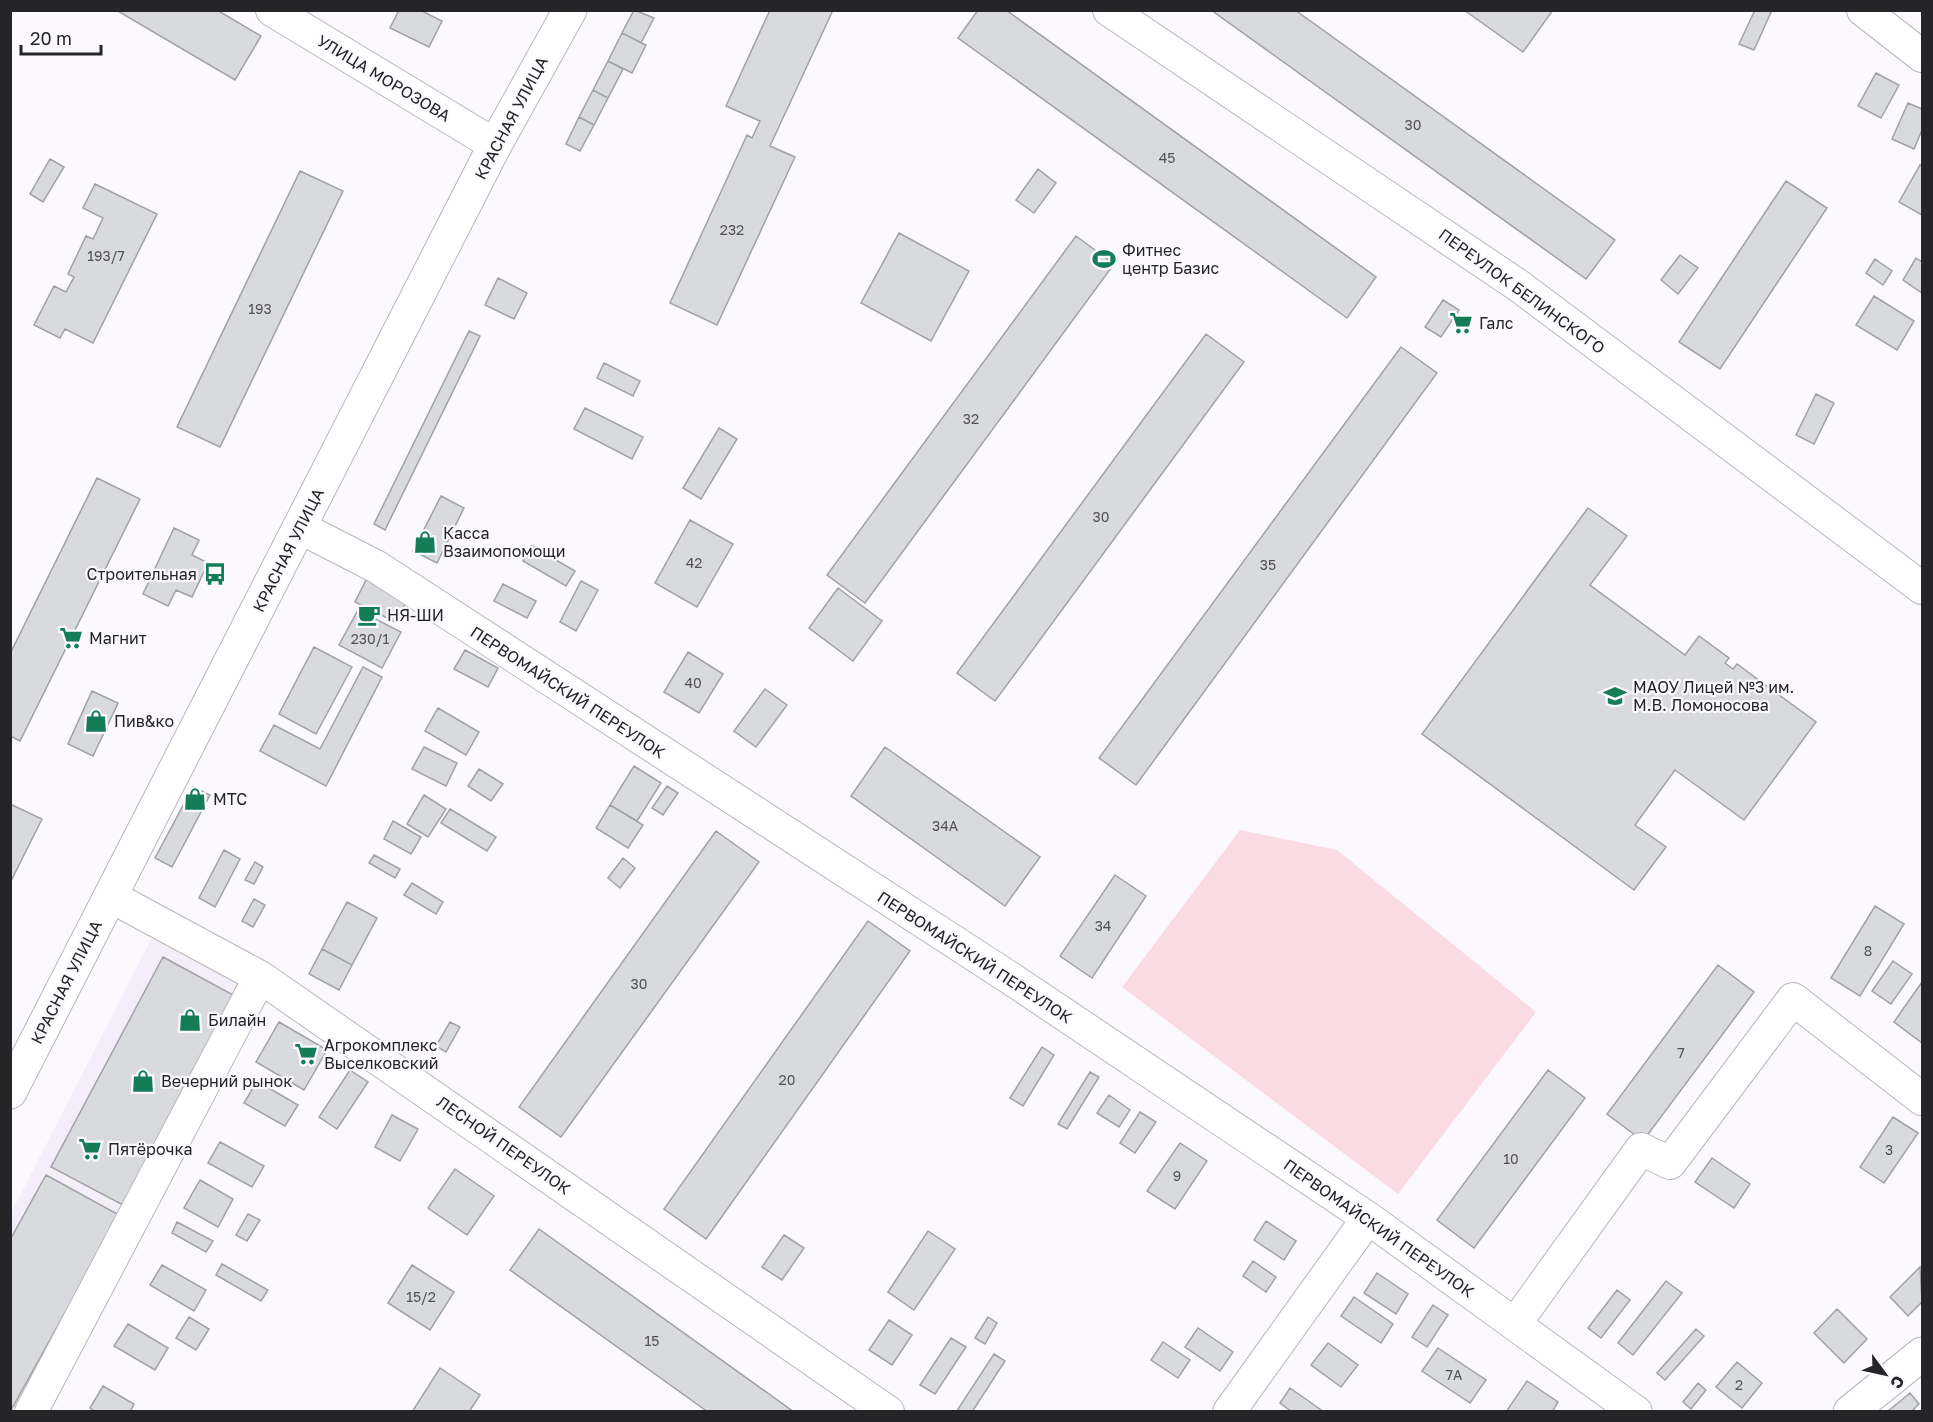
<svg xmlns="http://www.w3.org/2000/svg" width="1933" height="1422" viewBox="0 0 1933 1422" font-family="'Golos Text',sans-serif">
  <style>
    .built { fill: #f3eef9 }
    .green { fill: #fadbe3 }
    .building { fill: #d9dade; stroke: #a1a2a5; stroke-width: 1.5 }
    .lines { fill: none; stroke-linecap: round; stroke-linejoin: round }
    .street-casing { stroke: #b8b7ba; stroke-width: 34 }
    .secondary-casing { stroke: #b8b7ba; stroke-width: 35 }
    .street { stroke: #fff; stroke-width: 32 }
    .secondary { stroke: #fff; stroke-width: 33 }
    .labels { text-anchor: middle; stroke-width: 4.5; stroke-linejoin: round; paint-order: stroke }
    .number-label { font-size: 14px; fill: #525254 }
    .street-label { font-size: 16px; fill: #252426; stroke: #fbf9fd }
    .poi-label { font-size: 16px; fill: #252426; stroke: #fbf9fd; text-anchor: start }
  </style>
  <rect width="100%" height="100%" fill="#fbf9fd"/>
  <path class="built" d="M160 922 260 977 26 1411H11L10 1215Z"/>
  <path class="green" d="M1240 830 1337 850 1536 1012 1398 1194 1122 987Z"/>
  <path class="building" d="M116 10H217L261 36 235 80Z
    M399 10H420L442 21 429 47 390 28Z
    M634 10 654 18 641 43 622 33Z
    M770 10H833L770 146 795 157 717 325 670 303 747 135 752 138 760 121 726 106Z
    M978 10H1006L1376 277 1347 318 958 38Z
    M1211 10H1295L1615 240 1586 279Z
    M1464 10H1553L1523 52Z
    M1755 10H1772L1754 50 1739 44Z
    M622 33 646 45 632 73 608 61Z
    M608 61 623 69 608 98 593 90Z
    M1876 73 1899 85 1881 118 1858 106Z
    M593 90 608 98 594 125 579 117Z
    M1908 103 1922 109V130L1914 149 1892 139Z
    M579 117 594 125 580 151 566 144Z
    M50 159 64 167 43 202 30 194Z
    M1920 165 1922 166V215L1899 202Z
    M1038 169 1056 183 1034 213 1016 200Z
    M300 171 343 191 220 447 177 427Z
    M1786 181 1827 208 1720 369 1679 342Z
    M95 184 157 214 93 343 65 329 60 338 34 325 54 286 66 292 74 277 68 274 86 236 93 239 103 218 83 208Z
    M899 233 969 271 931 341 861 303Z
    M1076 236 1114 264 865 603 827 575Z
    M1680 255 1698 268 1678 294 1661 280Z
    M1916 258 1922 262V293L1903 280Z
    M1875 259 1892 271 1883 285 1866 273Z
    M498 278 527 293 514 319 485 305Z
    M1874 296 1914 321 1897 350 1856 325Z
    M1443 300 1459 310 1441 337 1425 327Z
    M469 331 480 336 385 530 374 524Z
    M1206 334 1244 362 995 701 957 673Z
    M1401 347 1437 373 1136 785 1099 758Z
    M604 363 640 381 633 396 597 378Z
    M1816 394 1834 403 1814 444 1796 435Z
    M585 408 643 437 632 459 574 429Z
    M719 428 737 439 701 499 683 488Z
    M97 478 140 499 20 741 10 736V654Z
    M441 496 464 508 437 563 413 551Z
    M1588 508 1627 536 1590 585 1685 655 1699 636 1729 658 1725 663 1733 669 1737 664 1816 722 1744 820 1675 770 1635 825 1666 847 1634 890 1422 734Z
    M690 520 733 544 697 607 655 583Z
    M174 528 199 540 192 555 208 563 192 597 176 590 168 606 143 594Z
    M532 546 575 571 566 586 523 561Z
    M368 576 409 597 395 622 355 602Z
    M581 581 598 590 576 631 560 622Z
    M503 584 536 601 527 618 494 601Z
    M838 588 882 621 853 661 809 628Z
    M358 610 401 632 382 668 339 645Z
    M314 647 352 667 316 734 279 714Z
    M465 650 498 668 488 687 454 669Z
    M688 652 723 674 699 713 664 692Z
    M363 667 382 677 326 786 260 751 274 725 320 749Z
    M765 689 787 705 756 747 734 731Z
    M92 691 118 703 93 756 68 744Z
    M438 708 479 732 466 755 425 731Z
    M424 747 457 763 446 786 412 769Z
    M885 747 1040 857 1005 906 851 796Z
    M634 766 661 783 637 821 610 805Z
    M479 769 503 784 491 801 468 786Z
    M667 786 678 793 663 815 652 808Z
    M193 787 210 795 172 867 155 858Z
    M424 795 446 809 428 837 407 824Z
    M10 804 42 819 10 883Z
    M610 805 643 825 628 848 596 828Z
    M450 809 496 837 487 851 441 823Z
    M393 821 421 837 411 854 384 839Z
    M716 831 759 862 561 1137 519 1107Z
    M224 850 240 859 215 907 199 898Z
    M374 855 400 869 395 878 369 863Z
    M623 858 635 868 620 888 608 878Z
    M255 862 263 867 254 884 245 880Z
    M1115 875 1146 896 1092 978 1060 956Z
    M412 883 443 902 436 914 404 895Z
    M254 899 265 905 253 927 242 921Z
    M347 902 377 918 352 965 322 949Z
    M1875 906 1904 924 1860 996 1831 978Z
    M868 921 910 951 706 1239 664 1209Z
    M322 949 352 965 339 990 309 974Z
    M163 957 235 996 123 1205 51 1167Z
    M163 957 235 996 123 1205 51 1167Z
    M1893 961 1912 974 1891 1004 1872 991Z
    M1718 965 1754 992 1643 1141 1607 1114Z
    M1922 982V1043L1894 1022Z
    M279 1022 327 1050 304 1090 256 1062Z
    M450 1022 460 1027 446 1052 436 1046Z
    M1042 1047 1054 1055 1023 1106 1010 1098Z
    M350 1070 368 1082 337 1129 319 1117Z
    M1548 1070 1585 1098 1474 1248 1437 1220Z
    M1090 1072 1099 1077 1067 1129 1058 1124Z
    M257 1081 298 1105 285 1126 244 1103Z
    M1109 1095 1130 1110 1119 1127 1097 1113Z
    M1140 1112 1156 1122 1135 1153 1120 1143Z
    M392 1115 418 1129 400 1161 375 1147Z
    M1893 1117 1918 1133 1884 1183 1860 1167Z
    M220 1142 264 1166 252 1187 208 1163Z
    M1180 1143 1207 1161 1175 1209 1147 1191Z
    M1712 1158 1750 1184 1734 1208 1695 1182Z
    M455 1169 494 1196 467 1235 428 1208Z
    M46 1175 119 1215 10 1412V1240Z
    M46 1175 119 1215 10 1412V1240Z
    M200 1180 233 1199 218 1227 184 1208Z
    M248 1214 260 1220 247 1241 236 1235Z
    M1266 1221 1296 1241 1284 1260 1254 1240Z
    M177 1222 213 1241 206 1252 172 1233Z
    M539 1229 794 1412H708L510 1270Z
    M928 1231 955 1249 914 1310 888 1292Z
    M784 1235 804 1248 782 1280 762 1267Z
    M1253 1261 1276 1277 1266 1292 1243 1276Z
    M222 1264 268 1290 261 1301 216 1275Z
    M162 1265 206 1290 194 1311 150 1285Z
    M412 1265 454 1292 430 1330 388 1303Z
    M1920 1267 1922 1302 1908 1316 1890 1297Z
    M1377 1273 1408 1294 1396 1314 1364 1293Z
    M1666 1281 1682 1293 1633 1355 1618 1343Z
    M1617 1290 1630 1300 1601 1338 1588 1328Z
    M1354 1297 1393 1324 1381 1343 1341 1316Z
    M1433 1305 1448 1315 1427 1347 1412 1337Z
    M1837 1309 1867 1339 1844 1363 1814 1333Z
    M189 1317 209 1329 196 1350 176 1338Z
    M988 1317 997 1323 985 1344 975 1338Z
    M889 1320 912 1335 892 1365 869 1350Z
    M128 1324 168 1348 155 1370 114 1346Z
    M1198 1328 1233 1352 1220 1371 1185 1347Z
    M1696 1329 1704 1336 1665 1380 1657 1373Z
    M951 1338 966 1347 935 1394 920 1385Z
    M1163 1342 1190 1360 1178 1378 1151 1360Z
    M1328 1343 1358 1365 1341 1387 1311 1365Z
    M1438 1348 1486 1380 1470 1403 1422 1371Z
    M994 1354 1005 1361 972 1412H962L958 1409Z
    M1737 1362 1762 1383 1742 1408 1716 1387Z
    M440 1368 480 1395 469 1412H412Z
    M1527 1381 1558 1402 1552 1412H1506Z
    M1698 1383 1706 1390 1691 1409 1683 1402Z
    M103 1386 134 1404 130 1412H96L90 1408Z
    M1290 1388 1324 1412H1292L1280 1403Z
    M1910 1393 1919 1404 1911 1412H1887Z"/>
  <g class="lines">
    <g class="street-casing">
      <path id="street" d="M272 10 495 145
        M1109 10 1519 286 1922 588
        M1863 10 1922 56
        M299 527 377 567 1010 978 1368 1218 1636 1412
        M110 896 260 977 888 1412
        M1515 1324 1641 1149 1670 1163 1793 999 1922 1099
        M31 1412 260 977
        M1229 1412 1368 1218"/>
    </g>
    <g class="secondary-casing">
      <path id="secondary" d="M10 1092 495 145 570 10
        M1850 1412 1922 1354"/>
    </g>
    <use href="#street" class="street"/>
    <use href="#secondary" class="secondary"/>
  </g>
  <defs>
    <g id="stadium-bare" transform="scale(1.8)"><path d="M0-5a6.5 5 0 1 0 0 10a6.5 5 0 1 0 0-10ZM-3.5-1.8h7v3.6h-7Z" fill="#147d58" stroke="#fbf9fd" stroke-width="2.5" paint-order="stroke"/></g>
    <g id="supermarket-bare" transform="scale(1.8)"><path d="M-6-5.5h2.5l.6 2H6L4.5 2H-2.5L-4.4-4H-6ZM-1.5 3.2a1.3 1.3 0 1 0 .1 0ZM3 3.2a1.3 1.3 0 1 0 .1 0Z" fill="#147d58" stroke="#fbf9fd" stroke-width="2.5" paint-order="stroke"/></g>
    <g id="shop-bare" transform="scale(1.8)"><path d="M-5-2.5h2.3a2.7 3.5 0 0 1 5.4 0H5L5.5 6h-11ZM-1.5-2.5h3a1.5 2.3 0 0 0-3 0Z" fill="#147d58" stroke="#fbf9fd" stroke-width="2.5" paint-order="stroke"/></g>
    <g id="bus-bare" transform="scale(1.8)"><path d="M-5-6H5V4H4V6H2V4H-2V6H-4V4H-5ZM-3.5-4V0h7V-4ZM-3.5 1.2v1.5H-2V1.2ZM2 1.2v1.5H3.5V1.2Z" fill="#147d58" stroke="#fbf9fd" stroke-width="2.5" paint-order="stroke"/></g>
    <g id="cafe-bare" transform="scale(1.8)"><path d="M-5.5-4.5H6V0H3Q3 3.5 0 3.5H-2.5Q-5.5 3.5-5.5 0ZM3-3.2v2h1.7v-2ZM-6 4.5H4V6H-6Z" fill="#147d58" stroke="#fbf9fd" stroke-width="2.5" paint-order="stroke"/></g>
    <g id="school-bare" transform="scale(1.8)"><path d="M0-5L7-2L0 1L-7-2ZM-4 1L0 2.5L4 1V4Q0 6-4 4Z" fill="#147d58" stroke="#fbf9fd" stroke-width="2.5" paint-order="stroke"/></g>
  </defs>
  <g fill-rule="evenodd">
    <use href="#stadium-bare" x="1104" y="259"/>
    <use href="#supermarket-bare" x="1461" y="323"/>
    <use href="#shop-bare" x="425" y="542"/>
    <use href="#bus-bare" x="215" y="574"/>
    <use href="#cafe-bare" x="369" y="615"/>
    <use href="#supermarket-bare" x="71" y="638"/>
    <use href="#school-bare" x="1615" y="696"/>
    <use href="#shop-bare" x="96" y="721"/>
    <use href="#shop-bare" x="195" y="799"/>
    <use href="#shop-bare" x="190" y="1020"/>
    <use href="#supermarket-bare" x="306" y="1054"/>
    <use href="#shop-bare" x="143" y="1081"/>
    <use href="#supermarket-bare" x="90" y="1149"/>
  </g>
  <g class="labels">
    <g class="number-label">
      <text x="1413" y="130">30</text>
      <text x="1167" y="163">45</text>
      <text x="732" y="235">232</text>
      <text x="106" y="261">193/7</text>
      <text x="260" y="314">193</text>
      <text x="971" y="424">32</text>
      <text x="1101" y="522">30</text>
      <text x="694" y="568">42</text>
      <text x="1268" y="570">35</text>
      <text x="370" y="644">230/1</text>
      <text x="693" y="688">40</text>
      <text x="945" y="831">34А</text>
      <text x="1103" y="931">34</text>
      <text x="1868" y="956">8</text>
      <text x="639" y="989">30</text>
      <text x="1681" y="1058">7</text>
      <text x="787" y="1085">20</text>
      <text x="1889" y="1155">3</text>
      <text x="1511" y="1164">10</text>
      <text x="1177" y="1181">9</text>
      <text x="421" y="1302">15/2</text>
      <text x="652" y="1346">15</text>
      <text x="1454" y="1380">7А</text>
      <text x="1739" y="1390">2</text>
    </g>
    <g class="street-label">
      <text transform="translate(384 78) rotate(31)" y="6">УЛИЦА МОРОЗОВА</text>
      <text transform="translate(511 118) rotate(-62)" y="6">КРАСНАЯ УЛИЦА</text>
      <text transform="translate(1522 291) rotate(36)" y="6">ПЕРЕУЛОК БЕЛИНСКОГО</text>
      <text transform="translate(288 550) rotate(-63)" y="6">КРАСНАЯ УЛИЦА</text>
      <text transform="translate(568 692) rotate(33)" y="6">ПЕРВОМАЙСКИЙ ПЕРЕУЛОК</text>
      <text transform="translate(975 957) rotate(33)" y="6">ПЕРВОМАЙСКИЙ ПЕРЕУЛОК</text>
      <text transform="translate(66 982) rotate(-63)" y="6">КРАСНАЯ УЛИЦА</text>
      <text transform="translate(504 1145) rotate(35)" y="6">ЛЕСНОЙ ПЕРЕУЛОК</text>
      <text transform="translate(1379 1228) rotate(35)" y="6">ПЕРВОМАЙСКИЙ ПЕРЕУЛОК</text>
    </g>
    <g class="poi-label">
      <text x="1122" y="256">Фитнес<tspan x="1122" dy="18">центр Базис</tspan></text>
      <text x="1479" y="329">Галс</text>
      <text x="443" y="539">Касса<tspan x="443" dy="18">Взаимопомощи</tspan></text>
      <text x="197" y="580" text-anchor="end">Строительная</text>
      <text x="387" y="621">НЯ-ШИ</text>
      <text x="89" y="644">Магнит</text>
      <text x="1633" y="693">МАОУ Лицей №3 им.<tspan x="1633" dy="18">М.В. Ломоносова</tspan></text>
      <text x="114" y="727">Пив&amp;ко</text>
      <text x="213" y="805">МТС</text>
      <text x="208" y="1026">Билайн</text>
      <text x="324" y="1051">Агрокомплекс<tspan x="324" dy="18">Выселковский</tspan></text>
      <text x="161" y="1087">Вечерний рынок</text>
      <text x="108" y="1155">Пятёрочка</text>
    </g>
  </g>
  <rect width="1933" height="1422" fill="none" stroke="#252426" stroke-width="24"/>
  <g transform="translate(1885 1374) rotate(123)" stroke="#fbf9fd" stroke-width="4.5" paint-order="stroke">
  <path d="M0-4.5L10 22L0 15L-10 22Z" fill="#252426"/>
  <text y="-9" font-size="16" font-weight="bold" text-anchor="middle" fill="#252426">С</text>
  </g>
  <path d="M21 45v9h80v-9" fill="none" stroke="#252426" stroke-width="3"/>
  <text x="30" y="45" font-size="18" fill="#252426" stroke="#fbf9fd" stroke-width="4.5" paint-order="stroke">20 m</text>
</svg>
